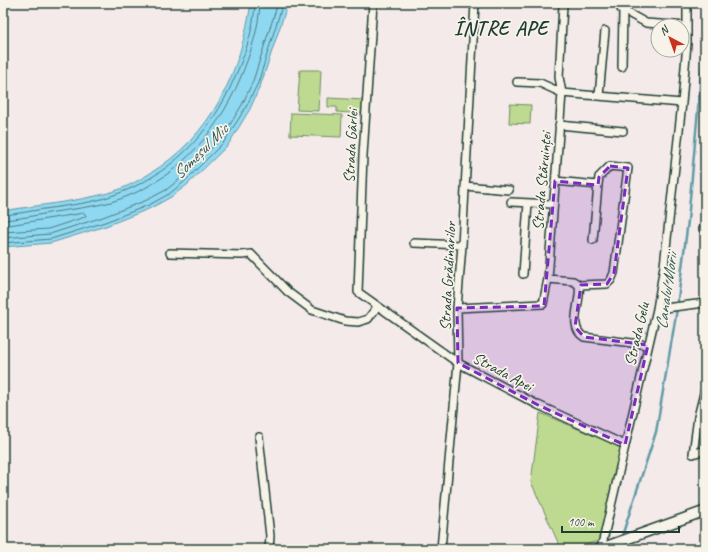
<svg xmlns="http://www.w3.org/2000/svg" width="708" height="552" viewBox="0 0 708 552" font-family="Caveat,sans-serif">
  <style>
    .built { fill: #f0dfec }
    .green { fill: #beda91; stroke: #6e8c62 }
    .water { fill: #8fd8f1; stroke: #629aa5 }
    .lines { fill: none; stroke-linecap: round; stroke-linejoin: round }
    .shore { stroke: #4c7b80; stroke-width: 1 }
    .stream { stroke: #629aa5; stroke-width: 2.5 }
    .street-casing { stroke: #1f3d34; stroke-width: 10 }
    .secondary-casing { stroke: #1f3d34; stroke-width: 12 }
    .street { stroke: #f7f3e8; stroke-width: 7 }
    .secondary { stroke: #f7f3e8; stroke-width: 9 }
    .marked { fill: #7b2cbf; fill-opacity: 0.2; stroke: #7b2cbf; stroke-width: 3; stroke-dasharray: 8 5; stroke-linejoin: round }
    .labels { text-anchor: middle; stroke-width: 3.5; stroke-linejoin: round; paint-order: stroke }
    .street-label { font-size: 16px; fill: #1f3d34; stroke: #f7f3e8 }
    .water-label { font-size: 17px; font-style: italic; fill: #355c5a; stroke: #f7f3e8 }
    .district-label { font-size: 20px; font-weight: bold; letter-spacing: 1px; fill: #1f3d34; stroke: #f7f3e8 }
  </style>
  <rect width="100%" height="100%" fill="#f4eaea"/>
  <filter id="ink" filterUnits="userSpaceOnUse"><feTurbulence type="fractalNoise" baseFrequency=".025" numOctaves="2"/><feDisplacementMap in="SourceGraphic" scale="8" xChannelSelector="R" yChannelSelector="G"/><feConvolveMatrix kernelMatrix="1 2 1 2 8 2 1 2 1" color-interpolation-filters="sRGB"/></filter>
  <g filter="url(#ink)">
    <path class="built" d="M63 541 128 549H37Z"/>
    <path class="green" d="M300 70H321L319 111 297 110Z
      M328 98 365 100 363 114 337 112V107H328Z
      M510 104 531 105 530 124 509 123Z
      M291 113 342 115 341 137 290 135Z
      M540 413 621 447 600 540 575 549H561L531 482Z"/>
    <path class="water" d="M251 3H288L261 84 250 109 228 145 187 185 171 197 151 208 106 226 51 243 3 247V211C38 205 74 202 108 193 123 189 136 182 149 174 212 136 240 73 251 3Z"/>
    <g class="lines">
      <path class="shore" d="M3 215C19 214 35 210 51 208 71 205 92 203 111 196 169 177 211 134 234 79 245 55 254 29 255 3
        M3 220C20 219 37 215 54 212 73 209 92 207 111 202 172 184 216 136 240 79 250 55 259 29 260 3
        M3 226 84 213 86 215 85 217 48 229 3 232
        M3 238 50 234 103 217 147 200 166 190 181 178 221 139 242 105 253 81 278 3
        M3 243 51 239 105 222 149 205 169 194 184 182 224 142 246 107 258 83 283 3"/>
      <path class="stream" d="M621 539 656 432 676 315 688 221 705 31"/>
      <g class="street-casing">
        <path id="street" d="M373 3 363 155 358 292 458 363 538 405 625 445
          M622 3 621 9 646 23 687 26
          M622 67 623 10
          M517 82 540 83 562 93
          M562 93 559 77 563 5
          M599 96 605 31
          M559 125 623 131
          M555 181 598 185 599 177 610 166 628 168 614 273 611 280 607 284 579 285
          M465 186 509 190
          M511 202 552 204
          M703 229H705
          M593 240 598 185
          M414 243 462 245
          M170 253 242 255 251 254 288 292 312 310 345 321 358 322 368 319 377 307
          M523 274 528 203
          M548 279 573 281 579 285C582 301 567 327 584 337L648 345
          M457 308 543 304 548 279 562 93 682 103
          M657 309 705 303
          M705 389 698 417 693 454 705 450
          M259 437 270 536 269 549
          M441 549 458 363 457 308 462 245 475 3
          M601 549 657 309 664 266 682 103 687 43V3"/>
      </g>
      <g class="secondary-casing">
        <path id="secondary" d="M599 549 705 511"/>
      </g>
      <use href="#street" class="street"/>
      <use href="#secondary" class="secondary"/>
    </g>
  </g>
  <path class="marked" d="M610 166 628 168 614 273 607 284 581 285 575 327 584 337 648 345 625 445 538 405 458 363 457 308 544 306 555 181 598 185 599 177Z"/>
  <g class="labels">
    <g class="street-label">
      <text transform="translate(350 146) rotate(-87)" y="6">Strada Gârlei</text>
      <text transform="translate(541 181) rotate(-85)" y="6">Strada Stăruinței</text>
      <text transform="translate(447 276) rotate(-87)" y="6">Strada Grădinarilor</text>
      <text transform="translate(636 334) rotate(-77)" y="6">Strada Gelu</text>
      <text transform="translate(503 371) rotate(28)" y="6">Strada Apei</text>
    </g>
    <g class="water-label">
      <text transform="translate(200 151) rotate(-45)" y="6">Someșul Mic</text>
      <text transform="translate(666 291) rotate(-82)" y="6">Canalul Morii</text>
    </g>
    <g class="district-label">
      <text x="501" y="35">ÎNTRE APE</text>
    </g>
  </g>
  <rect width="708" height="552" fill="none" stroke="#f7f3e8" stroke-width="16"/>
  <rect x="8" y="8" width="692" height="536" fill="none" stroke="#1f3d34" stroke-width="1.5" filter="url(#ink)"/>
  <g transform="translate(670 38) rotate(319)"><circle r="19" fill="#f7f3e8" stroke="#a1aaa0"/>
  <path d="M0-3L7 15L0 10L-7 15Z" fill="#c8321e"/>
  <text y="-6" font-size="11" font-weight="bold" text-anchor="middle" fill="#1f3d34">N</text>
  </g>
  <path d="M562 526v6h117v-6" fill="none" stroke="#1f3d34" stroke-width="2"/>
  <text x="568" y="526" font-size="12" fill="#1f3d34" stroke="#f7f3e8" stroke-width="3" paint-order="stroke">100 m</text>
</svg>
